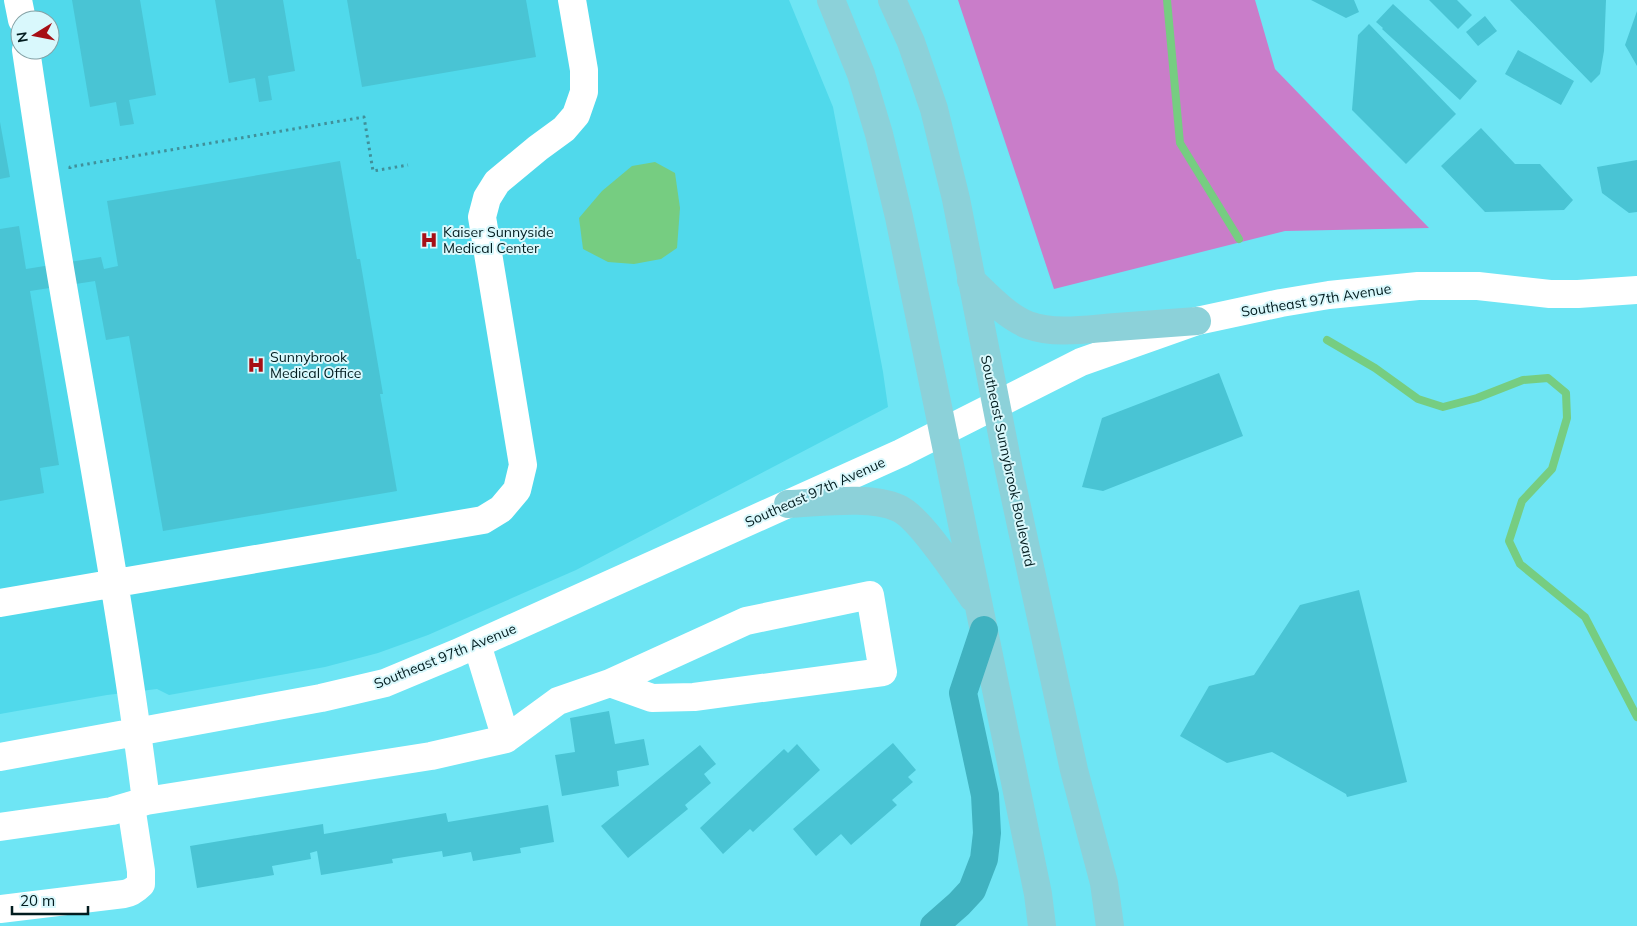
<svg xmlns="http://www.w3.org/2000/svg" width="1637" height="926" viewBox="0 0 1637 926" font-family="Mulish,sans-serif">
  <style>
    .built { fill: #50d9eb; fill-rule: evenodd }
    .forest { fill: #c97dc9 }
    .water { fill: #76cd81 }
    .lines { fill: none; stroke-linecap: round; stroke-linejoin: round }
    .stream { stroke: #76cd81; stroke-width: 8 }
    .building { fill: #49c4d4 }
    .path { stroke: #40909a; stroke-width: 3; stroke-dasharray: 2.5 4; stroke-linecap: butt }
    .minor { stroke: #fff; stroke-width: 28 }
    .major { stroke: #8cd1d9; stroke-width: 28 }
    .highway { stroke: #40b2c0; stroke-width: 28 }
    .labels { text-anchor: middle; stroke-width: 4; stroke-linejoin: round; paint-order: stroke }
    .poi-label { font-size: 14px; fill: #021c1f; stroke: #d9f8fc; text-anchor: start }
    .street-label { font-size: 14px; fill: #021c1f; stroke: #d9f8fc }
  </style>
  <rect width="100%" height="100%" fill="#6ee5f4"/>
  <path class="built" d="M0 0H789L833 107 883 372 888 407 576 570 428 635 378 653 325 667 169 695 157 689 107 695 0 714ZM20 20H50V50H20Z"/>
  <path class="forest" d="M958 0H1255L1275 69 1429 228 1285 231 1054 289Z"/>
  <path class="water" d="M655 162 675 173 680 208 677 248 661 259 634 264 608 262 583 249 579 218 602 191 632 166Z"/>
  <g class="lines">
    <path class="stream" d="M1167 0 1180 143 1239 239
      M1327 340 1375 368 1418 399 1443 407 1477 398 1523 380 1548 378 1566 393 1567 418 1552 469 1522 501 1509 541 1520 564 1585 617 1637 717"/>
  </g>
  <path class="building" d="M72 0H140L156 95 129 100 134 124 120 126 116 102 90 107Z
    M215 0H283L295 71 268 76 272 100 259 102 255 78 229 83Z
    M347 0H526L536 57 362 87Z
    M1311 0H1354L1359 12 1346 18Z
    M1429 0H1457L1472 15 1458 29Z
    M1510 0H1606L1604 51 1600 74 1591 83Z
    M1393 4 1477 81 1460 100 1382 29 1383 28 1376 22Z
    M1637 11V66L1625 45Z
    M1485 16 1497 31 1478 46 1466 32Z
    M1369 24 1456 114 1406 164 1352 110 1358 35Z
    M1518 50 1574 81 1561 105 1505 74Z
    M0 122 10 177 0 179Z
    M1481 128 1515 164H1540L1573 200 1564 210 1485 212 1441 166Z
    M1637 160V212L1629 213 1602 193 1597 167Z
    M340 161 357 259H360L383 394H380L397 491 163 531 129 336 106 340 95 281 30 291 59 465 40 468 44 493 0 501V229L19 226 26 269 101 257 104 269 118 266 107 201Z
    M1219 373 1243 436 1103 491 1082 487 1102 418Z
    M1359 590 1407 782 1347 797 1346 794 1272 752 1227 763 1180 736 1209 686 1254 675 1300 605Z
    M609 711 615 744 644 739 649 765 617 771 619 786 562 796 555 755 575 752 570 718Z
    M893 743 916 770 908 777 913 782 892 800 897 805 851 845 841 834 816 856 793 829Z
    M797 744 820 770 753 832 750 829 723 854 700 828 784 749 788 753Z
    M700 745 716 764 704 774 711 783 685 805 688 809 628 858 601 826Z
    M548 805 554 842 520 848 521 853 473 861 471 852 443 857 442 851 392 859 393 863 321 875 317 851 310 853 311 859 272 866 274 875 197 888 190 846 323 824 324 834 446 813 448 822Z"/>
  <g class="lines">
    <path class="path" d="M70 169V167L364 117 373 171 408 165"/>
    <path class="minor" d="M18 0 22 20
      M26 50C38 131 50 211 64 292 93 461 125 631 146 801
      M0 603 483 520 501 509 517 490 523 465 482 217 487 198 497 182 538 148 564 129 576 115 584 92V70L572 0
      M506 739 558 701 610 683 746 621 870 595 883 672 694 697 652 698 610 683
      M0 757 321 698 385 683 457 653 901 453 1081 362 1197 321 1281 303 1329 295 1418 286H1478L1550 294H1578L1637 290
      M0 827 112 811 146 801 431 756 506 739 477 644
      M0 909 124 894C131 893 136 889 141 884V871L131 806"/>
    <path class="major" d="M831 0 861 74 879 134 899 217 1038 894 1042 926
      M892 0 911 42 934 109 956 199 1009 470 1074 770 1104 883 1110 926
      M971 280C988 296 1006 316 1028 325 1056 335 1088 329 1116 327 1143 325 1170 323 1197 321
      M788 504C818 503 870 495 898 508 920 517 958 577 973 598"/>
    <path class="highway" d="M934 926 959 904 972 890 984 859 987 833 985 795 963 693 984 630"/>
  </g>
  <defs>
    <g id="hospital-bare" transform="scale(1.35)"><path d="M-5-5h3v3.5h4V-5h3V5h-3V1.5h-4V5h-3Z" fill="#a60f15" stroke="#d9f8fc" stroke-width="2.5" paint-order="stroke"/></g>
  </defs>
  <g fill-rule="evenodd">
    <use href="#hospital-bare" x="429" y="240"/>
    <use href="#hospital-bare" x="256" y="365"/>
  </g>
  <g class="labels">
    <g class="poi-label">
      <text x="443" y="237">Kaiser Sunnyside<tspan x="443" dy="16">Medical Center</tspan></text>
      <text x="270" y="362">Sunnybrook<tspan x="270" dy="16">Medical Office</tspan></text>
    </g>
    <g class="street-label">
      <text transform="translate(1316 300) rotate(-9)" y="5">Southeast 97th Avenue</text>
      <text transform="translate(1008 461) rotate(78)" y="5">Southeast Sunnybrook Boulevard</text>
      <text transform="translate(815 492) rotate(-24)" y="5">Southeast 97th Avenue</text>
      <text transform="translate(445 656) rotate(-22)" y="5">Southeast 97th Avenue</text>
    </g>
  </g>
  <g transform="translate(35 35) rotate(260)"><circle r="24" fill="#d9f8fc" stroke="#83a0a4"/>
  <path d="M0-4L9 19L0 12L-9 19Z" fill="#a60f15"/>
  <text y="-8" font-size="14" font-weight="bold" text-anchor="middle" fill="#021c1f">N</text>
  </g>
  <path d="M12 906v8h76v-8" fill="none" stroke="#021c1f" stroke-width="2.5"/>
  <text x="20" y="906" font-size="15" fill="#021c1f" stroke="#d9f8fc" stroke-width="4" paint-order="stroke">20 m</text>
</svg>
